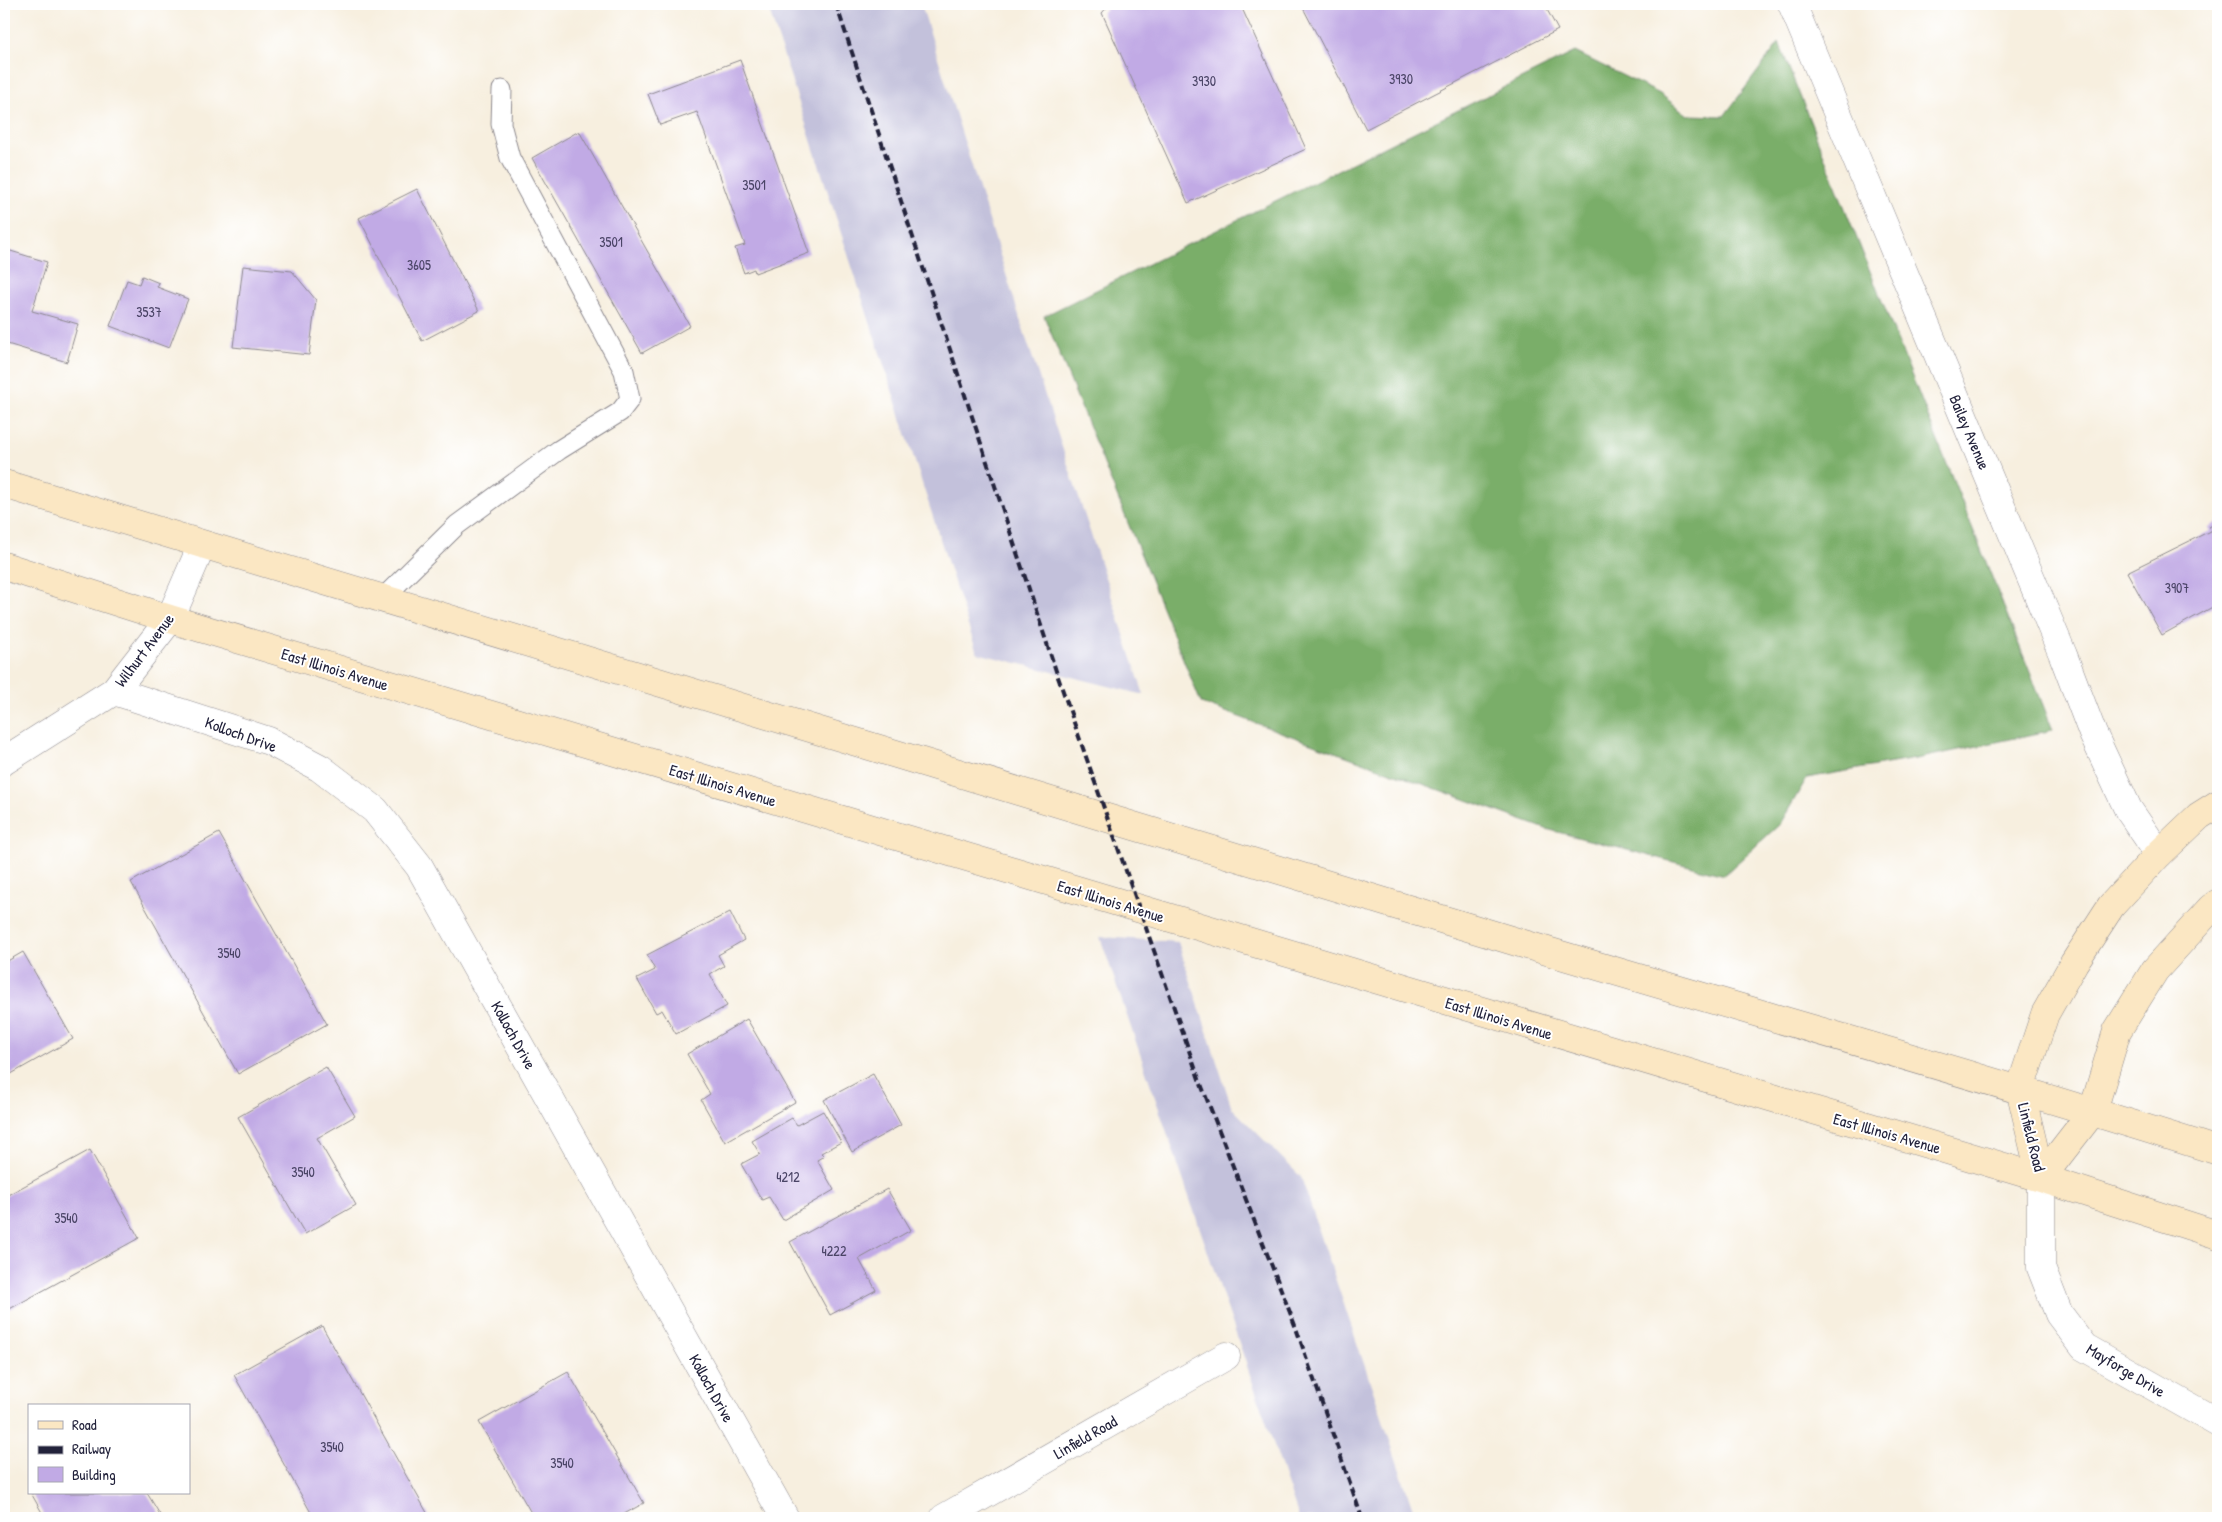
<svg xmlns="http://www.w3.org/2000/svg" width="2222" height="1522" viewBox="0 0 2222 1522" font-family="'Patrick Hand',sans-serif">
  <style>
    .industrial { fill: #c3c1db }
    .forest { fill: #7aae69; stroke: #4e6852 }
    .building { fill: #c1aae5 }
    .lines { fill: none; stroke-linecap: round; stroke-linejoin: round }
    .service-casing { stroke: #8c888d; stroke-width: 21 }
    .minor-casing { stroke: #8c888d; stroke-width: 29 }
    .secondary-casing { stroke: #8c888d; stroke-width: 29 }
    .service { stroke: #fff; stroke-width: 19 }
    .minor { stroke: #fff; stroke-width: 28 }
    .secondary { stroke: #fbe7c3; stroke-width: 28 }
    .rail { stroke: #22223b; stroke-width: 4; stroke-dasharray: 8 4; stroke-linecap: butt }
    .labels { text-anchor: middle; stroke-width: 4; stroke-linejoin: round; paint-order: stroke }
    .number-label { font-size: 14px; fill: #4a4466 }
    .street-label { font-size: 16px; fill: #22223b; stroke: #fff }
  </style>
  <rect width="100%" height="100%" fill="#fff"/>
  <filter id="ink" filterUnits="userSpaceOnUse"><feTurbulence type="fractalNoise" baseFrequency=".02" numOctaves="2"/><feDisplacementMap in="SourceGraphic" scale="10" xChannelSelector="R" yChannelSelector="G"/><feConvolveMatrix kernelMatrix="1 2 1 2 8 2 1 2 1" color-interpolation-filters="sRGB"/></filter>
  <filter id="wash" filterUnits="userSpaceOnUse"><feTurbulence type="fractalNoise" baseFrequency=".0096" numOctaves="4" result="noise"/><feDisplacementMap in="SourceGraphic" scale="20" xChannelSelector="R" yChannelSelector="G"/><feGaussianBlur stdDeviation="1.12" result="paint"/><feColorMatrix in="noise" values="0 0 0 0 0 0 0 0 0 0 0 0 0 0 0 0 0 1.4 0 .05"/><feComposite in="paint" operator="in"/></filter>
  <g filter="url(#wash)">
    <rect width="100%" height="100%" fill="#f7efdf"/>
    <path class="industrial" d="M767 4H921L1028 344 1144 695 977 653Z
      M1100 937 1178 942 1232 1108 1301 1177 1416 1518H1299Z"/>
    <path class="forest" d="M1779 43 2053 730 1921 758 1807 778 1780 824 1724 875 1546 829 1201 703 1044 316 1575 52 1660 94 1688 115 1724 116Z"/>
    <g id="blocks">
      <path class="building" d="M1110 4H1240L1306 149 1188 203 1102 13Z
        M1301 4H1544L1558 30 1366 129Z
        M740 60 809 253 755 273 754 269 744 273 735 248 745 245 697 112 660 125 648 94Z
        M579 131 690 326 642 353 532 158Z
        M417 189 479 311 422 341 359 218Z
        M4 249 47 262 32 311 78 324 67 362 4 343Z
        M243 266 292 271 316 300 309 355 233 347Z
        M142 276 159 283 157 287 188 299 169 348 110 326 127 280 139 284Z
        M2218 522V604L2162 635 2127 572 2210 531 2209 527Z
        M219 833 327 1024 238 1074 131 882Z
        M730 912 744 940 718 955 724 966 710 974 727 1006 676 1034 662 1010 656 1013 637 979 655 970 647 955Z
        M23 952 73 1039 4 1078V963Z
        M747 1019 795 1102 725 1142 701 1100 710 1094 687 1054Z
        M326 1067 355 1116 317 1138 356 1205 305 1234 238 1117Z
        M873 1074 901 1125 852 1152 824 1100Z
        M823 1111 841 1142 821 1153 824 1156 817 1160 834 1190 783 1220 769 1197 762 1200 741 1164 760 1154 752 1141 792 1118 797 1125Z
        M90 1150 139 1238 4 1312V1197Z
        M887 1189 911 1230 859 1259 876 1290 830 1315 790 1242Z
        M322 1326 430 1518H314L234 1375Z
        M568 1372 644 1503 617 1518H534L479 1422Z
        M31 1493H147L162 1518H45Z"/>
    </g>
  </g>
  <g filter="url(#ink)">
    <use href="#blocks" fill-opacity="0" stroke="#8c888d" stroke-width="1"/>
    <g class="lines">
      <g class="service-casing">
        <path id="service" d="M380 601 457 525 559 450 620 412 630 399 624 371 510 158 501 124 502 90"/>
      </g>
      <g class="minor-casing">
        <path id="minor" d="M1792 4 2063 655 2093 734 2128 809 2159 854
          M114 691 269 741 320 768 375 810 419 866 785 1518
          M4 761 114 691 170 619 202 545
          M2041 1178V1268L2059 1314 2084 1347 2218 1423
          M944 1518 1226 1356"/>
      </g>
      <g class="secondary-casing">
        <path id="secondary" d="M4 484C507 640 1012 791 1517 942 1750 1012 1986 1077 2218 1151
          M4 566 170 619 2041 1178 2218 1235
          M2041 1178 2020 1089 2045 1014 2074 963 2111 906 2159 854 2199 816 2218 804
          M2041 1178 2093 1111 2117 1031 2155 970 2211 908 2218 903"/>
      </g>
      <use href="#service" class="service"/>
      <use href="#minor" class="minor"/>
      <use href="#secondary" class="secondary"/>
      <path class="rail" d="M836 4 1058 677 1199 1079 1296 1328 1362 1518"/>
    </g>
  </g>
  <g class="labels">
    <g class="number-label">
      <text x="1401" y="84">3930</text>
      <text x="1204" y="86">3930</text>
      <text x="754" y="190">3501</text>
      <text x="611" y="247">3501</text>
      <text x="419" y="270">3605</text>
      <text x="149" y="317">3537</text>
      <text x="2177" y="593">3907</text>
      <text x="229" y="958">3540</text>
      <text x="303" y="1177">3540</text>
      <text x="788" y="1182">4212</text>
      <text x="66" y="1223">3540</text>
      <text x="834" y="1256">4222</text>
      <text x="332" y="1452">3540</text>
      <text x="562" y="1468">3540</text>
    </g>
    <g class="street-label">
      <text transform="translate(1970 432) rotate(67)" y="6">Bailey Avenue</text>
      <text transform="translate(144 650) rotate(-53)" y="6">Wilhurt Avenue</text>
      <text transform="translate(335 669) rotate(17)" y="6">East Illinois Avenue</text>
      <text transform="translate(241 734) rotate(20)" y="6">Kolloch Drive</text>
      <text transform="translate(723 785) rotate(17)" y="6">East Illinois Avenue</text>
      <text transform="translate(1111 901) rotate(17)" y="6">East Illinois Avenue</text>
      <text transform="translate(1499 1018) rotate(17)" y="6">East Illinois Avenue</text>
      <text transform="translate(514 1035) rotate(61)" y="6">Kolloch Drive</text>
      <text transform="translate(1887 1133) rotate(16)" y="6">East Illinois Avenue</text>
      <text transform="translate(2032 1137) rotate(76)" y="6">Linfield Road</text>
      <text transform="translate(2126 1370) rotate(31)" y="6">Mayforge Drive</text>
      <text transform="translate(712 1388) rotate(61)" y="6">Kolloch Drive</text>
      <text transform="translate(1085 1437) rotate(-30)" y="6">Linfield Road</text>
    </g>
  </g>
  <rect width="2222" height="1522" fill="none" stroke="#fff" stroke-width="20"/>
  <rect x="28" y="1404" width="162" height="90" fill="#ffffff" stroke="#a7a7b1"/>
  <rect x="38" y="1421" width="25" height="8" fill="#fbe7c3" stroke="#a7a7b1"/>
  <text x="72" y="1430" font-size="15" fill="#22223b">Road</text>
  <rect x="38" y="1446" width="25" height="8" fill="#22223b" stroke="#a7a7b1"/>
  <text x="72" y="1454" font-size="15" fill="#22223b">Railway</text>
  <rect x="38" y="1467" width="25" height="15" fill="#c1aae5" stroke="#a7a7b1"/>
  <text x="72" y="1480" font-size="15" fill="#22223b">Building</text>
</svg>
